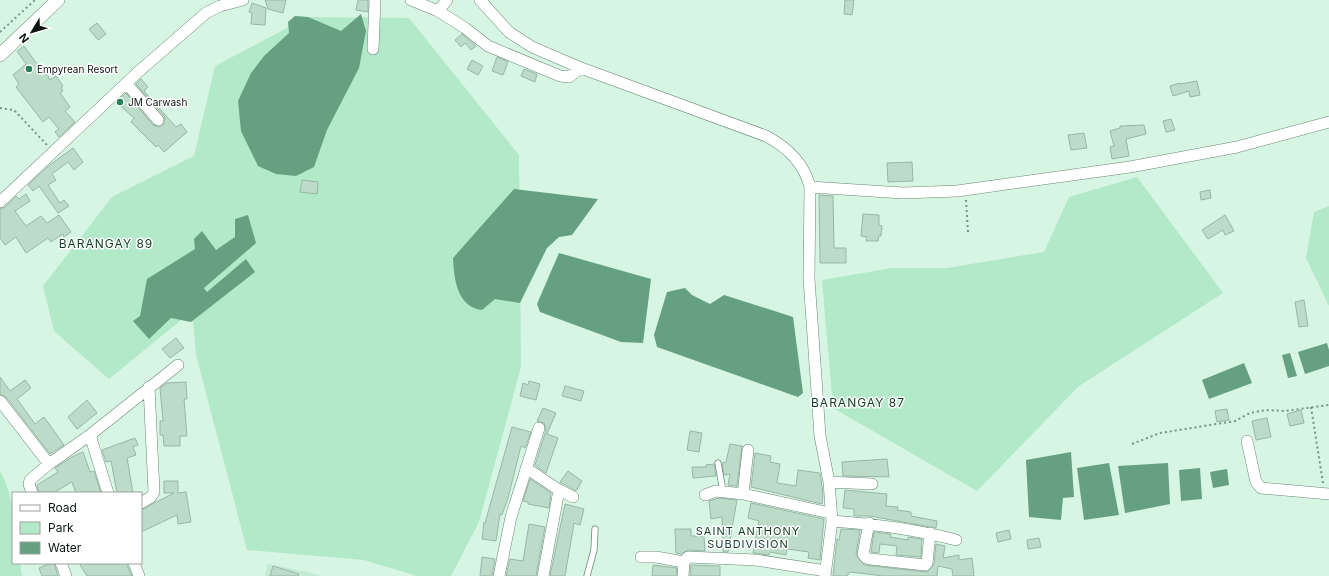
<svg xmlns="http://www.w3.org/2000/svg" width="1329" height="576" viewBox="0 0 1329 576" font-family="Inter,sans-serif">
  <style>
    .built { fill: #c4ebd4 }
    .green { fill: #b2e9c9 }
    .water { fill: #65a080 }
    .building { fill: #bcdbc8; stroke: #99b7a5 }
    .lines { fill: none; stroke-linecap: round; stroke-linejoin: round }
    .service-casing { stroke: #6a8776; stroke-width: 7 }
    .minor-casing { stroke: #6a8776; stroke-width: 12 }
    .tertiary-casing { stroke: #6a8776; stroke-width: 14 }
    .path { stroke: #7a9083; stroke-width: 2; stroke-dasharray: 2 3; stroke-linecap: butt }
    .service { stroke: #fff; stroke-width: 5.5 }
    .minor { stroke: #fff; stroke-width: 11 }
    .tertiary { stroke: #fff; stroke-width: 13 }
    .poi-dot { fill: #258157; stroke: #fff; stroke-width: 1.5 }
    .labels { text-anchor: middle; stroke-width: 3; stroke-linejoin: round; paint-order: stroke }
    .poi-label { font-size: 10px; fill: #0a150f; stroke: #fff; text-anchor: start }
    .neighbourhood-label { font-size: 11px; letter-spacing: 1px; fill: #103b26; stroke: #fff }
    .quarter-label { font-size: 12px; letter-spacing: 1px; fill: #103b26; stroke: #fff }
  </style>
  <rect width="100%" height="100%" fill="#d6f5e2"/>
  <path class="built" d="M268 564 312 573 321 576H265Z"/>
  <path class="green" d="M308 17 409 18 519 155 521 367 479 522 451 576H417L364 560 247 550 196 355 192 311 109 379 54 331 43 286 112 197 194 156 215 66Z
    M1137 177 1223 293 1079 386 977 491 833 408 822 280 892 268H947L1044 252 1069 197Z
    M1329 206V306L1306 258 1314 212Z
    M0 471C16 498 13 533 13 563H20L22 576H0Z"/>
  <path class="water" d="M361 14 366 31 359 68 327 130 314 167 296 176 276 174 258 166 241 131 238 101 251 73 264 56 289 33 288 22 295 16 308 17 341 31Z
    M514 189 598 199 572 235 559 237 547 248 520 303 495 299 482 310C457 307 454 279 453 258Z
    M248 215 256 243 204 288 207 292 246 259 255 272 191 322 171 318 149 339 133 321 140 316 147 279 195 249 194 239 202 231 216 250 235 237V219Z
    M559 253 651 279 643 343 621 342 540 312 537 304Z
    M685 288 692 295 710 304 724 295 793 317 803 393 798 397 657 347 654 335 667 292Z
    M1327 343 1329 350V366L1305 374 1298 352Z
    M1290 353 1297 376 1288 378 1282 355Z
    M1244 363 1252 383 1209 399 1202 380Z
    M1071 452 1074 497 1063 498 1061 520 1029 517 1026 460Z
    M1109 463 1119 515 1084 520 1077 468Z
    M1168 463 1170 504 1125 513 1118 466Z
    M1200 468 1202 499 1181 501 1179 470Z
    M1227 469 1229 485 1213 488 1210 472Z"/>
  <path class="building" d="M265 0H286L283 13 268 9Z
    M358 0H368V12L356 10Z
    M845 0H854L852 15 844 14Z
    M252 3 266 8 265 25 251 24 252 13 249 12Z
    M97 23 106 34 98 40 89 29Z
    M462 34 476 46 471 50 465 43 461 47 455 40Z
    M24 46 45 75 47 74 50 80 56 76 63 86 61 88 63 91 60 93 70 107 65 111 75 122 59 137 55 132 59 129 49 117 43 122 16 87 19 84 13 75 26 64 17 51Z
    M497 57 508 62 503 75 492 71Z
    M472 60 483 66 478 75 467 69Z
    M524 69 537 74 535 82 521 76Z
    M141 79 148 87 144 91 176 127 181 124 187 132 164 152 158 145 156 147 131 122 134 118 116 102 126 93 153 125 159 127 163 125 165 119 164 116 136 84Z
    M1197 81 1200 95 1190 97 1189 91 1173 96 1170 86 1180 83V84Z
    M1171 119 1175 130 1166 132 1163 121Z
    M1144 125 1146 134 1126 139 1129 156 1112 159 1110 147 1114 146 1110 131 1120 128V126Z
    M1084 133 1087 148 1071 150 1068 135Z
    M73 148 83 162 74 170 68 162 52 174 56 180 48 185 60 203 64 200 69 206 58 213 39 186 33 191 28 185 47 167Z
    M912 162 913 181 888 182 887 163Z
    M302 180 318 182 317 194 300 192Z
    M1210 190 1211 198 1201 200 1200 192Z
    M26 194 30 201 15 211 26 226 41 216 47 223 59 215 71 232 64 237 63 234 51 242 48 238 26 253 16 237 5 245 0 238V209L5 207 16 196 19 199Z
    M819 195 833 196 834 248H846V263H820Z
    M863 214 879 215V225L882 226 881 236H879L878 241H866L867 237 861 236Z
    M1225 215 1234 231 1225 235 1223 230 1208 239 1202 230Z
    M1304 300 1308 326 1299 327 1295 302Z
    M176 338 184 348 170 358 162 349Z
    M0 377 10 391 25 380 31 388 17 399 35 424 44 417 64 445 50 454 6 397 0 394Z
    M529 381 540 384 536 400 520 396 523 383 528 385Z
    M186 382 187 399H184L187 436H180V446H164L163 435H160V421H163L160 388 167 383Z
    M565 386 584 391 581 401 562 396Z
    M87 400 97 413 77 429 68 417Z
    M543 408 556 413 547 434 558 438 546 473 535 465 546 430 544 423 537 421Z
    M1227 409 1229 420 1217 422 1215 411Z
    M1301 410 1304 423 1290 426 1287 414Z
    M1267 418 1271 437 1256 440 1252 421Z
    M512 427 531 432 525 448 521 446 508 498 502 515 500 514 496 541 482 539 484 522 485 523Z
    M690 431 702 433 699 452 687 450Z
    M135 438 138 445 133 447 136 455 127 458 133 493H117L111 461 106 462 102 450Z
    M730 444 742 446 737 486 728 485 730 474 724 475 722 463 726 462Z
    M83 452 90 472 94 471 101 493H76L72 482 53 493H39L37 485 58 472 55 468 72 457Z
    M755 453 771 456 770 462 780 464 777 483 796 486 798 470 820 473 823 494 822 504 751 487Z
    M887 459 889 477 843 476 842 462Z
    M714 464 716 476 693 478 692 467H706V465Z
    M568 471 582 481 576 491 560 482Z
    M530 479 551 493 549 508 528 504V502L523 501Z
    M164 481H178V493L186 492 191 522 178 524 177 515 141 532V510L174 493H164Z
    M845 490 887 494 886 506 898 507 897 510 911 512V516L937 521 936 528 870 516H854V509L843 508Z
    M719 498 737 500 728 552H723L722 517 711 519 709 501Z
    M751 503 824 519 820 560 808 558 809 552 787 549 786 555 770 552 769 555 753 553 759 521 748 518Z
    M565 504 584 509 580 525 574 523 565 576H550Z
    M529 524 545 527 536 576H506L510 559 523 561Z
    M675 529H691V536H704L705 551 688 550 681 554 676 553Z
    M841 529 860 530 856 555 864 565 927 572 934 564 936 544 945 546 943 558 959 555V560L972 558 974 576H953L952 569 938 566 937 576H884L850 572 847 576H833L837 539 839 540Z
    M1009 530 1011 539 998 542 996 533Z
    M874 532 891 534 890 537 908 540V537L922 539 921 557 896 555 897 546 880 544 879 553 871 552Z
    M1039 538 1041 547 1028 549 1027 540Z
    M482 557 495 559 492 576H480Z
    M51 563H54L58 576H42L39 568Z
    M79 563H126L132 576H87Z
    M653 565 677 568 676 576H652Z
    M691 565 720 566V576H690Z
    M273 566 299 574 298 576H270Z"/>
  <g class="lines">
    <g class="service-casing">
      <path id="service" d="M718 463 723 491
        M587 576 594 550 595 529"/>
    </g>
    <g class="minor-casing">
      <path id="minor" d="M411 0 438 11 465 28 488 46 560 76 569 77 581 68
        M480 0 509 32 532 47 581 68 766 136C787 147 804 163 810 187L809 279 816 378 820 436 829 482 832 521 825 576
        M438 11 447 0
        M373 49 375 0
        M126 83 158 120
        M810 187 903 193 957 191 1130 167 1237 147 1329 122
        M0 202 137 73 206 13 220 6 243 0
        M0 401 49 464
        M90 435 178 365
        M1247 441 1256 482 1261 488 1329 494
        M748 450 743 494 830 513
        M526 468 559 490 543 576
        M829 482 872 484
        M559 490 573 497
        M32 493 29 484 30 480 49 464 90 435 108 493
        M705 495 716 491 743 494
        M141 503 151 497 154 492 149 387
        M832 521C874 524 915 529 956 540
        M869 523 863 554 866 558 870 559 925 565 927 563 930 533
        M641 557H656L684 562
        M61 563 66 576
        M134 563 139 576
        M499 576 511 517 539 428
        M683 576 684 562 688 557 756 560 826 571"/>
    </g>
    <g class="tertiary-casing">
      <path id="tertiary" d="M0 55 58 0"/>
    </g>
    <path class="path" d="M0 32 35 0
      M0 108 14 110 47 145
      M966 200 968 232
      M1311 407 1323 483
      M1132 444 1160 433 1235 421 1250 413 1266 410 1285 411 1329 405"/>
    <use href="#service" class="service"/>
    <use href="#minor" class="minor"/>
    <use href="#tertiary" class="tertiary"/>
  </g>
  <g class="poi-dot">
    <circle cx="29" cy="69" r="4"/>
    <circle cx="120" cy="102" r="4"/>
  </g>
  <g class="labels">
    <g class="poi-label">
      <text x="37" y="73">Empyrean Resort</text>
      <text x="128" y="106">JM Carwash</text>
    </g>
    <g class="neighbourhood-label">
      <text x="748" y="535">SAINT ANTHONY<tspan x="748" dy="13">SUBDIVISION</tspan></text>
    </g>
    <g class="quarter-label">
      <text x="106" y="248">BARANGAY 89</text>
      <text x="858" y="407">BARANGAY 87</text>
    </g>
  </g>
  <rect x="12" y="492" width="130" height="72" fill="#ffffff" stroke="#9da19f"/>
  <rect x="20" y="505" width="20" height="6" fill="#ffffff" stroke="#9da19f"/>
  <text x="48" y="512" font-size="12" fill="#0a150f">Road</text>
  <rect x="20" y="522" width="20" height="12" fill="#b2e9c9" stroke="#9da19f"/>
  <text x="48" y="532" font-size="12" fill="#0a150f">Park</text>
  <rect x="20" y="542" width="20" height="12" fill="#65a080" stroke="#9da19f"/>
  <text x="48" y="552" font-size="12" fill="#0a150f">Water</text>
  <g transform="translate(32 32) rotate(232)" stroke="#ffffff" stroke-width="3" paint-order="stroke">
  <path d="M0-3L7 15L0 10L-7 15Z" fill="#0a150f"/>
  <text y="-6" font-size="11" font-weight="bold" text-anchor="middle" fill="#0a150f">N</text>
  </g>
</svg>
